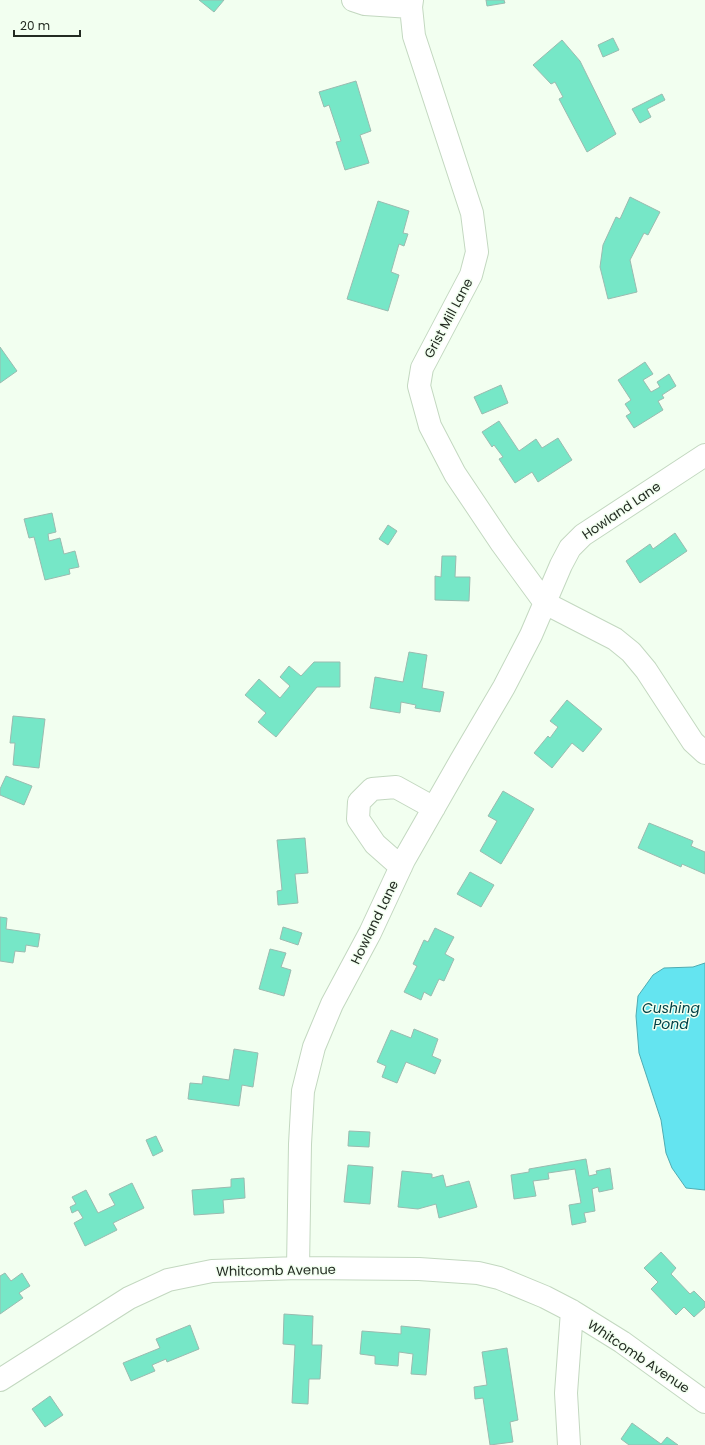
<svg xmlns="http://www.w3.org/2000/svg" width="705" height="1445" viewBox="0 0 705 1445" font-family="Poppins,sans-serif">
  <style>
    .water { fill: #64e4f0; stroke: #50acb2 }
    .building { fill: #76e7c7; stroke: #9abbb0 }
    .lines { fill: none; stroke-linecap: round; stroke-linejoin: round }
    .minor-casing { stroke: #c3d8c0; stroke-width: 24 }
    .minor { stroke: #fff; stroke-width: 22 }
    .labels { text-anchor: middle; stroke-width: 3; stroke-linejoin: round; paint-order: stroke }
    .street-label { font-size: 13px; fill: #232b22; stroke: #f2fff0 }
    .water-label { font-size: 14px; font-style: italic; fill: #024146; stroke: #f2fff0 }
  </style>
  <rect width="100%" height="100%" fill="#f2fff0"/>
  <path class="water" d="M705 963V1190L686 1188 672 1168 666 1153 661 1120 639 1053 636 1016 638 996 653 975 664 968 693 967Z"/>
  <path class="building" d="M199 0H224L214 12Z
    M486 0H504L505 3 487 6Z
    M613 38 619 50 603 57 598 45Z
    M562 40 580 61 616 134 587 152 559 99 563 97 555 82 551 84 533 65Z
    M356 81 371 131 360 135 369 163 345 170 336 142 341 141 329 105 324 107 319 92Z
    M662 94 665 100 647 109 651 117 640 123 632 109Z
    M630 197 660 212 648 235 644 233 630 260 637 292 608 299 600 267 603 245 616 217 620 219Z
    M378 201 409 211 403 233 408 234 404 246 399 244 391 272 399 275 388 311 347 299Z
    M0 347 17 371 0 383Z
    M645 362 653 374 643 380 651 392 660 387 657 382 669 374 676 386 662 395 664 398 658 401 663 410 634 428 626 416 631 413 625 404 631 400 618 380Z
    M501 385 508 403 482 414 474 397Z
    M499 421 519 451 536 439 542 448 558 438 572 460 538 482 532 472 515 483 499 459 503 457 494 445 492 447 482 432Z
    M52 513 56 532 48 534 49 541 60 538 64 554 75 551 79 567 69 569 70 574 45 580 34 537 29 538 24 519Z
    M388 525 397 531 388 545 379 539Z
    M675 533 687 551 640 583 626 561 650 544 653 549Z
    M442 556H456L455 577H470L469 601 435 600V576L441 577Z
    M409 652 427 655 422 688 444 692 440 712 415 708 416 705 401 702 400 713 370 708 375 677 403 682Z
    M314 662H340V687H317L276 737 258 722 266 713 245 695 259 679 280 698 290 686 280 677 289 666 301 676Z
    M567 700 602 729 583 752 572 743 552 768 534 753 548 736 550 738 558 727 550 721Z
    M13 716 45 719 39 768 13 765 15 743H10Z
    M6 776 32 786 24 805 0 795V789Z
    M503 791 534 809 501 864 480 851 497 821 488 816Z
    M649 823 693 841 691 846 705 852V874L682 864 681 867 638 848Z
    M305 838 308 873 295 874 298 903 278 905 277 891 282 890 277 840Z
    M470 872 494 885 481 907 457 894Z
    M0 917 7 918 6 929 40 934 38 947 26 945 25 952 15 951 13 963 0 961Z
    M283 927 302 933 298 945 280 939Z
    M435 928 454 937 445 954 454 959 444 981 439 979 431 996 424 992 421 1000 404 992 417 966 413 964 424 940 428 942Z
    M270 949 286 953 281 967 291 970 284 996 259 989Z
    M414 1029 438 1039 432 1056 441 1060 435 1074 406 1062 397 1083 382 1077 386 1066 377 1062 391 1030 411 1038Z
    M234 1049 258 1053 253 1087 242 1085 239 1106 188 1099 190 1083 202 1084 203 1076 229 1080Z
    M349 1131 370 1132 369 1147 348 1146Z
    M156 1136 163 1151 153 1156 146 1140Z
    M586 1159 589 1176 597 1174 596 1171 610 1168 613 1189 599 1192 598 1187 592 1189 595 1211 584 1213 586 1222 572 1225 569 1205 581 1203 575 1169 548 1173 549 1179 533 1181 536 1196 514 1199 511 1175 529 1172V1169Z
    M348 1165 373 1167 370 1204 344 1202Z
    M402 1171 432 1174V1178L443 1175 446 1187 469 1181 477 1207 439 1218 436 1204 418 1209 398 1207Z
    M244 1178 245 1198 223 1200 224 1213 194 1215 192 1190 231 1187V1179Z
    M132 1183 144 1208 113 1223 117 1230 85 1246 74 1223 83 1218 78 1210 72 1213 70 1207 76 1204 72 1197 86 1190 98 1213 115 1205 109 1194Z
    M661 1252 676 1268 671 1274 690 1294 694 1291 705 1302V1307L694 1317 684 1307 676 1315 651 1289 658 1282 644 1268Z
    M5 1273 11 1281 22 1273 30 1286 19 1293 23 1298 0 1314V1276Z
    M284 1314 313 1316 312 1345H322L320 1379H309L308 1404 292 1403 295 1345 283 1344Z
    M190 1325 199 1349 167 1362 166 1359 152 1365 155 1371 131 1381 123 1363 160 1348 156 1339Z
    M401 1326 430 1329 426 1375 411 1374 413 1354 399 1352 398 1366 375 1364V1356L360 1354 362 1331 401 1334Z
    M507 1348 518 1420 510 1422 513 1442 490 1445 483 1398 475 1399 474 1387 487 1385 482 1352Z
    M50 1396 63 1415 45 1427 32 1409Z
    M632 1423 661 1444 667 1437 678 1445H629L621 1439Z"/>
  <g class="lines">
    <g class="minor-casing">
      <path id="minor" d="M353 0 365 4 411 7
        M412 0 411 7 414 36 472 213 477 252 471 275 422 368 419 386 430 426 455 474 502 544 545 603 615 639 631 652 646 670 693 742 705 753
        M401 867 375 844 358 819 359 802 372 789 396 787 434 808
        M298 1268 300 1144 303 1091 314 1047 332 1004 370 933 404 860 460 762 504 687 531 635 561 565 570 548 583 535 705 455
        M0 1380 129 1298 168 1280 212 1271 298 1268 419 1269 478 1273 499 1278 545 1297 572 1311 622 1342 705 1402
        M569 1445 566 1393 572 1311"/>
    </g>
    <use href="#minor" class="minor"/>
  </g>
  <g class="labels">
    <g class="street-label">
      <text transform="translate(448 318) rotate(-62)" y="5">Grist Mill Lane</text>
      <text transform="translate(621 510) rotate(-34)" y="5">Howland Lane</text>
      <text transform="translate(374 922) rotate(-64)" y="5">Howland Lane</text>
      <text transform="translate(276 1270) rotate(-1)" y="5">Whitcomb Avenue</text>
      <text transform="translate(639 1356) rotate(34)" y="5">Whitcomb Avenue</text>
    </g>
    <g class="water-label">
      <text x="671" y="1013">Cushing<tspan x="671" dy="16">Pond</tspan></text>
    </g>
  </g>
  <path d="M14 30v6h66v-6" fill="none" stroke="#232b22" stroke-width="2"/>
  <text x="20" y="30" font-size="12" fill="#232b22" stroke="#f2fff0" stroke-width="3" paint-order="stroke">20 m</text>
</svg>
